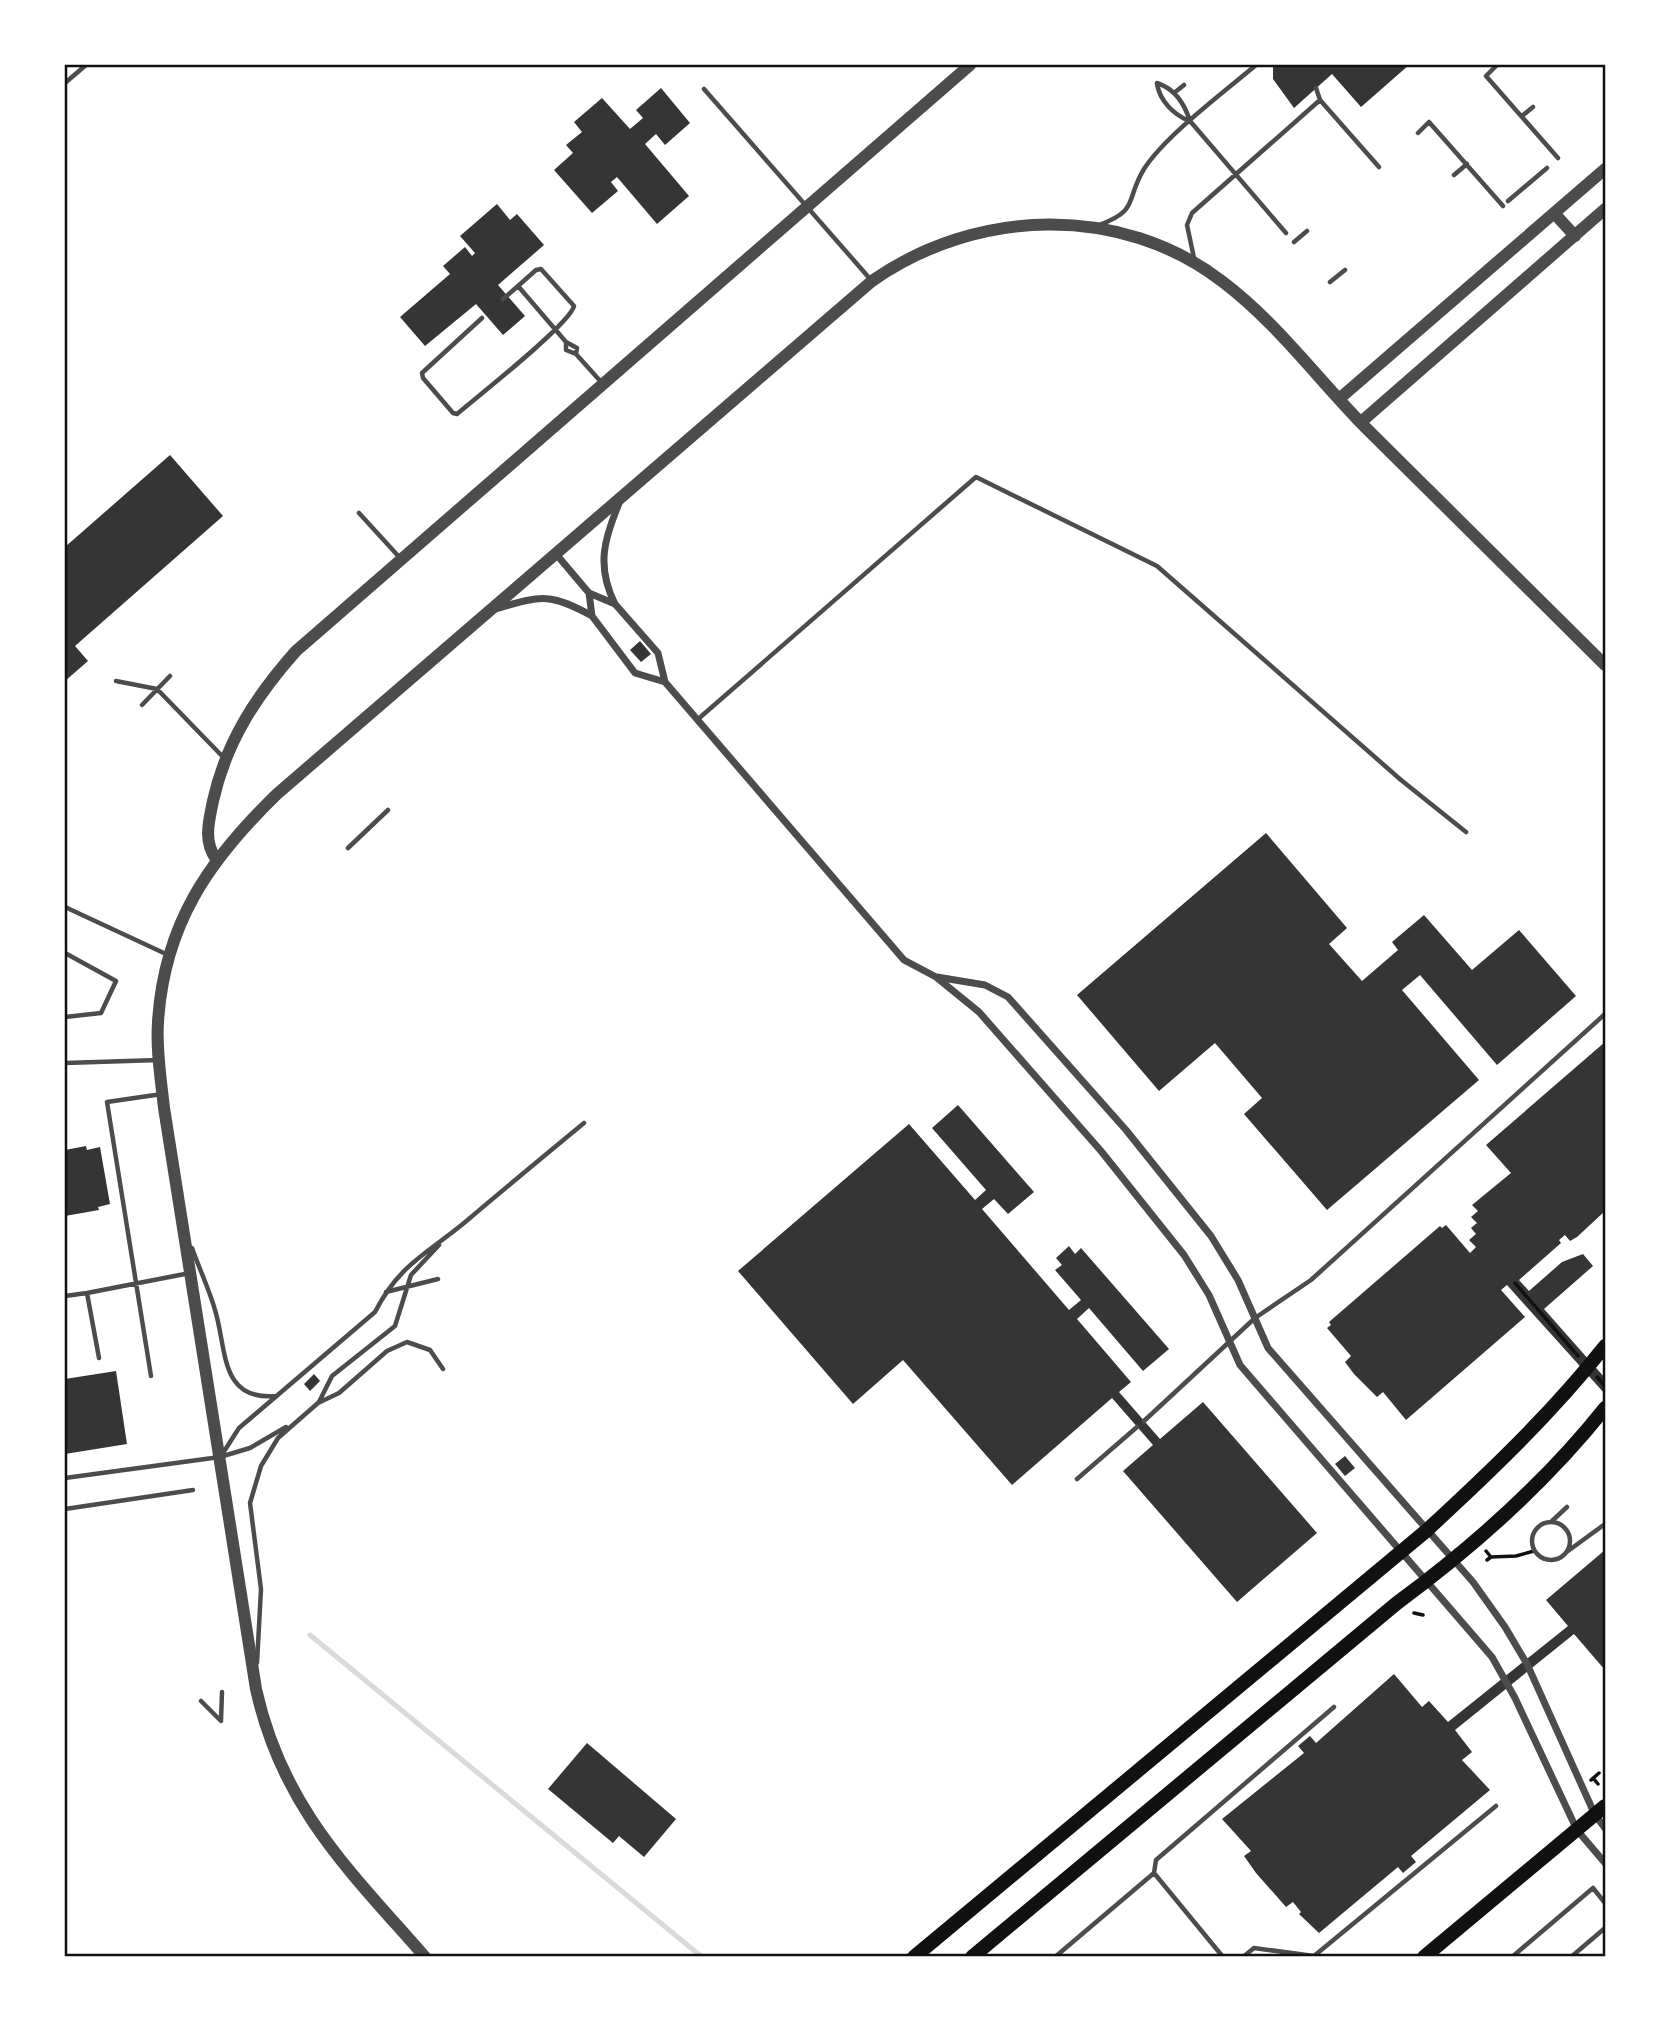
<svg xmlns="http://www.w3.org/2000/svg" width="1670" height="2022" viewBox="0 0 1670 2022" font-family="Roboto,sans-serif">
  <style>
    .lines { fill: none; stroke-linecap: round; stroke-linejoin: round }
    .stream { stroke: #d9d9d9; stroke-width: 5 }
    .building { fill: #353535 }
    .path { stroke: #111; stroke-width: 3.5 }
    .service { stroke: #4c4c4c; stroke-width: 4.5 }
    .minor { stroke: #4c4c4c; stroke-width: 7 }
    .tertiary { stroke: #4c4c4c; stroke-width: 12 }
    .secondary { stroke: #111; stroke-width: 14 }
    .neatline { fill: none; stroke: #111; stroke-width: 2.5 }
  </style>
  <rect width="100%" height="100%" fill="#fff"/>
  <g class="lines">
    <path class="stream" d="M310 1635 702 1957"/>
  </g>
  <path class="building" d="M1273 65H1409L1361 107 1332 74 1294 108 1273 79Z
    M661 88 690 123 665 145 656 134 645 144 689 196 657 224 617 177 611 182 618 191 592 213 554 170 573 153 566 145 582 132 574 122 602 98 630 129 643 118 636 110Z
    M497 204 510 220 517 214 544 245 498 285 525 316 503 335 476 304 425 346 400 317 450 274 443 266 465 247 472 256 475 253 460 236Z
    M170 455 223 516 75 646 88 661 65 681V547Z
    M640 641 651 654 641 662 630 650Z
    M1266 833 1347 928 1329 944 1362 981 1398 950 1392 942 1424 915 1472 970 1519 930 1576 996 1497 1065 1420 975 1402 990 1479 1080 1327 1210 1244 1114 1262 1098 1215 1043 1159 1091 1077 995Z
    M1605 1042V1211L1577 1237 1570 1241 1565 1235 1559 1240 1561 1243 1519 1280 1529 1291 1562 1262 1583 1254 1593 1266 1544 1309 1605 1378V1394L1507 1285 1501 1290 1525 1317 1406 1420 1383 1392 1377 1397 1354 1374 1345 1362 1351 1356 1327 1328 1331 1325 1329 1322 1440 1226 1442 1228 1446 1225 1470 1253 1476 1247 1469 1240 1476 1234 1471 1228 1477 1223 1471 1217 1478 1211 1472 1205 1511 1173 1486 1145Z
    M958 1105 1034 1192 1008 1214 994 1199 982 1209 1069 1310 1081 1300 1055 1270 1062 1265 1056 1258 1069 1246 1075 1254 1081 1248 1169 1349 1143 1371 1089 1308 1077 1319 1131 1382 1119 1392 1160 1439 1203 1402 1317 1533 1237 1602 1123 1471 1153 1445 1112 1398 1012 1485 903 1360 853 1404 738 1271 909 1124 975 1200 986 1190 932 1128Z
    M86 1146 87 1150 100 1147 110 1204 98 1207 99 1210 65 1216V1150Z
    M116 1371 127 1444 65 1454V1379Z
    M314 1374 320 1381 310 1391 304 1384Z
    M1345 1456 1355 1468 1345 1476 1335 1464Z
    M1605 1550V1670L1574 1634 1455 1730 1472 1752 1462 1760 1490 1790 1411 1856 1416 1862 1403 1873 1398 1867 1319 1933 1299 1914 1301 1912 1293 1902 1286 1907 1256 1873 1244 1856 1251 1851 1222 1819 1304 1753 1298 1746 1310 1736 1316 1743 1394 1674 1422 1707 1429 1701 1448 1722 1568 1626 1546 1600Z
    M587 1743 676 1819 644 1857 619 1836 613 1843 548 1789Z"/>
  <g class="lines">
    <path class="path" d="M1515 1283 1578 1356
      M1597 1377 1605 1386
      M1486 1551 1491 1557 1487 1560
      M1491 1557 1516 1556 1534 1551
      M1414 1613 1423 1615
      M1593 1778 1598 1784
      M1591 1780 1599 1773"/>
    <path class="service" d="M1497 65 1486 76 1558 158
      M65 83 86 65
      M1157 83C1175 89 1184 103 1190 121L1286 233
      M1157 84C1160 101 1173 114 1189 121
      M1316 88 1320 100
      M704 89 871 280
      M1174 93 1184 85
      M1522 116 1533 107
      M1418 133 1429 122 1503 206
      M1454 175 1467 164
      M1508 201 1547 168
      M1099 225C1140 210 1125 200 1144 169 1165 136 1224 92 1256 65
      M1294 242 1307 231
      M1194 258 1187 225 1192 213 1320 100 1379 167
      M1330 282 1345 270
      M503 299 518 286
      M482 318 422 373 423 378 453 413 457 414C477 397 570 324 574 306L541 269 536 270 518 286 566 342 577 348 576 354 602 383
      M566 342V350L576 354
      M359 513 401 559
      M116 681 157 689 224 758
      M142 705 170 676
      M697 720 976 477 1157 566 1401 780 1466 832
      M348 848 388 810
      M65 907 166 954
      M65 953 116 981 101 1013 65 1017
      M65 1063 159 1060
      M192 1248C199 1268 209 1289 215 1310 227 1348 219 1401 276 1396
      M386 1292 438 1279
      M65 1296 87 1293
      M99 1358 87 1293 190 1273
      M151 1376 107 1102 162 1094
      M319 1402 332 1376 395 1326 411 1275 439 1245
      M1144 1421 1255 1318 1311 1280 1605 1014
      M223 1453 239 1428 375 1312C399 1265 425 1255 464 1223 504 1189 544 1156 584 1123
      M65 1478 220 1457 250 1448 286 1427
      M1077 1479 1137 1427
      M65 1509 193 1490
      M1552 1521 1567 1507
      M1532 1541a19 19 0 1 1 38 0a19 19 0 1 1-38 0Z
      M1568 1551 1605 1524
      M257 1663 261 1589 250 1503 261 1466 278 1438 318 1403 339 1393 387 1351 407 1342 430 1350 443 1369
      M201 1701 221 1721
      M221 1721 222 1692
      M1154 1873 1223 1957
      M1055 1957 1154 1873 1156 1860 1334 1707
      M1243 1957 1254 1948 1314 1956 1496 1806
      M1512 1957 1593 1888 1605 1903
      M1571 1957 1605 1928"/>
    <path class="minor" d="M556 554 589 593 615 604 658 653 665 682 904 960 936 977 979 1012 1101 1151 1184 1255 1209 1295 1240 1365 1492 1657 1515 1698 1577 1830 1605 1863
      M589 593 592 616 635 673 665 682
      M615 604C596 566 604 539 620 501
      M495 609C541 596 549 592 592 616
      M937 977 985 985 1008 997 1126 1130 1211 1236 1238 1280 1268 1348 1473 1582 1505 1627 1527 1664 1595 1815 1605 1828"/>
    <path class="tertiary" d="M1554 213 1575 236
      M1339 399 1605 169
      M1361 422 1605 209
      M216 859C203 841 209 821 213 801 226 742 256 696 296 651L970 65
      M425 1957C349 1870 282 1807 256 1689L164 1108C161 1080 156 1050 158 1022 164 924 209 860 277 794L872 281C976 208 1121 203 1223 282 1277 323 1317 378 1364 426 1445 506 1525 586 1605 665"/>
    <path class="secondary" d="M914 1957 1426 1531C1490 1472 1551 1414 1605 1346
      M972 1957 1397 1603C1473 1547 1546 1482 1605 1408
      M1424 1957 1605 1806"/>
  </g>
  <rect width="1670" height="2022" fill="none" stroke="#ffffff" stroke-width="133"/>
  <rect x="66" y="66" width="1538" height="1889" class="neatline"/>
</svg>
